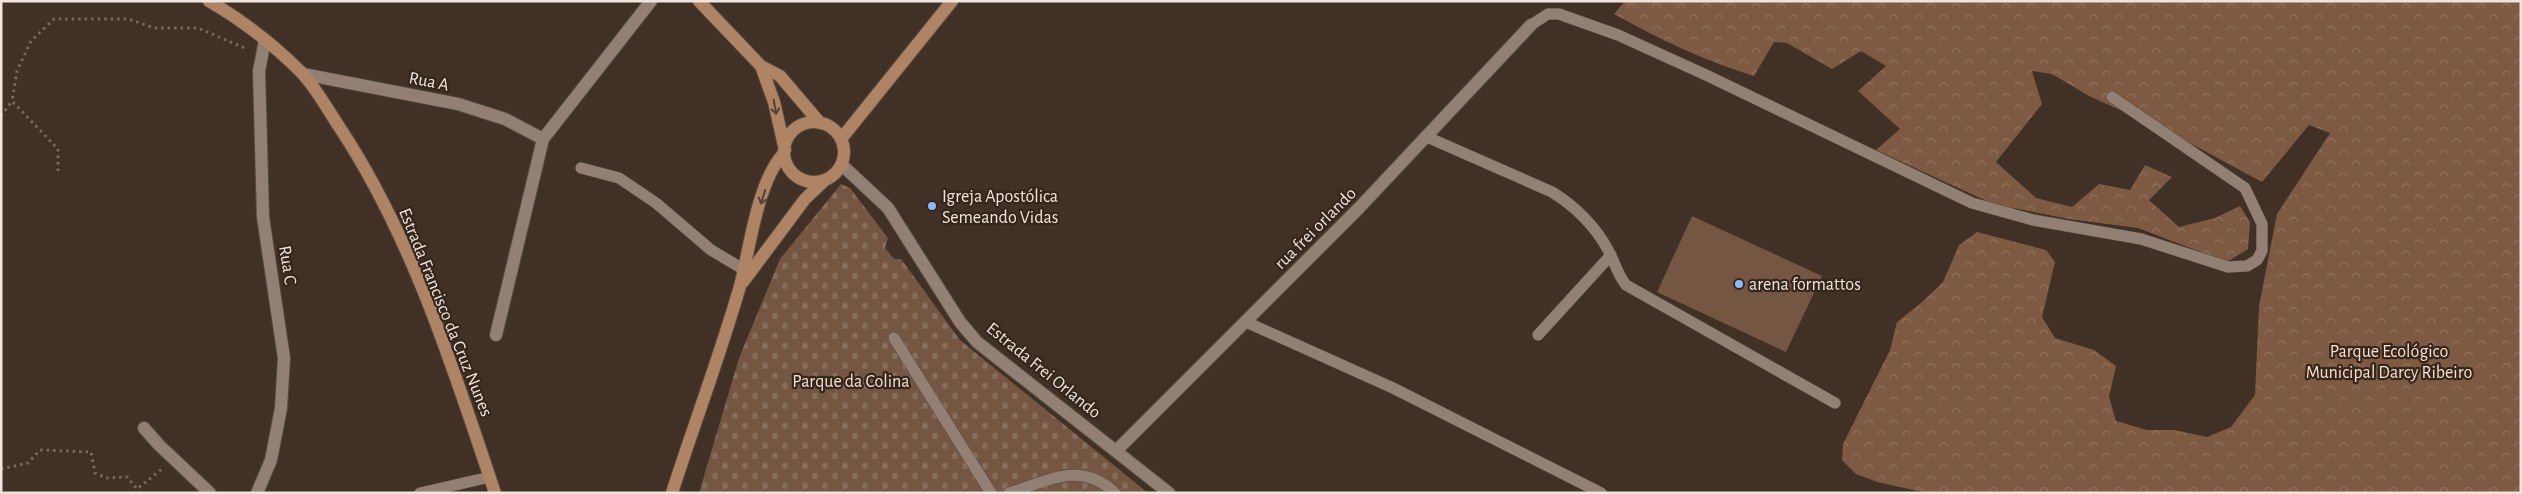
<svg xmlns="http://www.w3.org/2000/svg" width="2522" height="494" viewBox="0 0 2522 494" font-family="'Alegreya Sans',sans-serif">
  <style>
    .forest { fill: url(#forest-crowns) }
    .cemetery { fill: url(#cemetery-stones) }
    .pitch { fill: #745642 }
    .lines { fill: none; stroke-linecap: round; stroke-linejoin: round }
    .lane-casing { stroke: #5a4d44; stroke-width: 12 }
    .street-casing { stroke: #5a4d44; stroke-width: 14 }
    .secondary-casing { stroke: #5a4d44; stroke-width: 14 }
    .path { stroke: #77695f; stroke-width: 3; stroke-dasharray: 2.5 4; stroke-linecap: butt }
    .lane { stroke: #938074; stroke-width: 11 }
    .street { stroke: #938074; stroke-width: 12 }
    .secondary { stroke: #af8465; stroke-width: 12 }
    .oneway { stroke: #5a4232 }
    .poi-dot { fill: #8db9fc; stroke: #35261c; stroke-width: 2 }
    .labels { text-anchor: middle; stroke-width: 4.5; stroke-linejoin: round; paint-order: stroke }
    .street-label { font-size: 18px; fill: #efe4de; stroke: #35261c }
    .poi-label { font-size: 18px; fill: #efe4de; stroke: #35261c; text-anchor: start }
    .park-label { font-size: 18px; fill: #f8dece; stroke: #35261c }
  </style>
  <defs>
    <pattern id="forest-crowns" width="20" height="18" patternUnits="userSpaceOnUse" patternTransform="scale(1.25)"><rect width="20" height="18" fill="#7e5a42"/><path d="M2 6a3 3 0 1 1 6 0M12 15a3 3 0 1 1 6 0" fill="none" stroke="#91725d"/></pattern>
    <pattern id="cemetery-stones" width="16" height="16" patternUnits="userSpaceOnUse" patternTransform="scale(1.25)"><rect width="16" height="16" fill="#745642"/><path d="M2 7V4a2 2 0 0 1 4 0v3zM10 15v-3a2 2 0 0 1 4 0v3z" fill="#886e5d"/></pattern>
  </defs>
  <rect width="100%" height="100%" fill="#403025"/>
  <path class="forest" d="M1625 1H2521V493H1927L1877 482 1856 474 1842 460 1843 444 1890 350 1897 322 1921 303 1943 282 1959 245 1977 232 2046 250 2055 262 2042 317 2055 338 2094 350 2116 366 2109 397 2116 421 2147 430H2174L2207 437 2231 427 2255 395 2259 306 2277 214 2330 133 2309 125 2262 182 2175 135 2089 96 2052 74 2032 71 2042 104 1996 162 2036 198 2072 207 2099 184 2130 190 2145 165 2172 177 2149 200 2179 227 2215 218 2240 206 2250 222 2248 249 2227 262 2138 228 2069 219 1993 204 1876 150 1900 129 1858 91 1886 66 1861 51 1832 69 1787 43 1774 42 1754 76C1705 61 1659 39 1614 14Z"/>
  <path class="cemetery" d="M841 184 850 188 888 238 885 248 894 259H901L960 340 1148 493H699L739 358 780 259Z"/>
  <path class="pitch" d="M1692 216 1822 276 1786 352 1657 292Z"/>
  <g class="lines">
    <g class="lane-casing">
      <path id="lane" d="M1531 25 1548 14H1559L1618 35 1706 75 1972 203 2033 220 2141 239 2228 267 2247 266 2257 260 2262 251V224L2245 188 2112 97
        M1427 137 1552 192C1575 206 1596 227 1608 250 1615 262 1617 274 1626 285L1835 403
        M581 168 619 178 656 203 711 250 743 269
        M1246 322 1393 388 1601 493
        M1538 335 1611 255
        M894 338 991 493
        M420 493 490 477
        M1009 493C1049 481 1080 460 1115 493"/>
    </g>
    <g class="street-casing">
      <path id="street" d="M303 74 458 104 505 119 543 139 496 335
        M543 139 651 1
        M842 165 888 208 960 322 977 342 1169 493
        M144 428 159 445 210 493
        M1117 450 1359 208 1531 25
        M257 493 271 460 281 408 284 358 263 217 259 71 265 40"/>
    </g>
    <g class="secondary-casing">
      <path id="secondary" d="M209 1C242 20 274 45 301 72 316 88 328 110 340 128 413 239 453 368 495 493
        M699 1 761 66 774 102 785 150
        M761 66 780 76 820 123
        M784 152a30 30 0 1 1 60 0a30 30 0 1 1-60 0Z
        M841 139 952 1
        M743 282 805 199 824 181
        M672 493C694 424 720 356 740 286 750 248 757 182 784 153"/>
    </g>
    <path class="path" d="M1 116 12 101
      M58 171V149L12 101 17 71 31 41 54 19H129L154 28H198L247 49
      M1 469 28 463 40 450 91 452 95 473 106 478 127 477 137 489 162 469"/>
    <use href="#lane" class="lane"/>
    <use href="#street" class="street"/>
    <use href="#secondary" class="secondary"/>
  </g>
  <defs><path id="oneway-shaft" d="M-6 0H5M1.5-3L5.5 0L1.5 3" fill="none" stroke-width="1.6" stroke-linecap="round" stroke-linejoin="round" transform="scale(1.25)"/></defs>
  <g class="oneway">
    <use href="#oneway-shaft" transform="translate(775 107) rotate(80)"/>
    <use href="#oneway-shaft" transform="translate(763 197) rotate(108)"/>
  </g>
  <g class="poi-dot">
    <circle cx="932" cy="206" r="5"/>
    <circle cx="1739" cy="284" r="5"/>
  </g>
  <g class="labels">
    <g class="street-label">
      <text transform="translate(429 81) rotate(11)" y="6">Rua A</text>
      <text transform="translate(1315 228) rotate(-45)" y="6">rua frei orlando</text>
      <text transform="translate(288 265) rotate(81)" y="6">Rua C</text>
      <text transform="translate(446 312) rotate(68)" y="6">Estrada Francisco da Cruz Nunes</text>
      <text transform="translate(1044 370) rotate(39)" y="6">Estrada Frei Orlando</text>
    </g>
    <g class="poi-label">
      <text x="942" y="202">Igreja Apostólica<tspan x="942" dy="21">Semeando Vidas</tspan></text>
      <text x="1749" y="290">arena formattos</text>
    </g>
    <g class="park-label">
      <text x="2389" y="357">Parque Ecológico<tspan x="2389" dy="21">Municipal Darcy Ribeiro</tspan></text>
      <text x="851" y="387">Parque da Colina</text>
    </g>
  </g>
  <rect width="2522" height="494" fill="none" stroke="#efe4de" stroke-width="5"/>
</svg>
